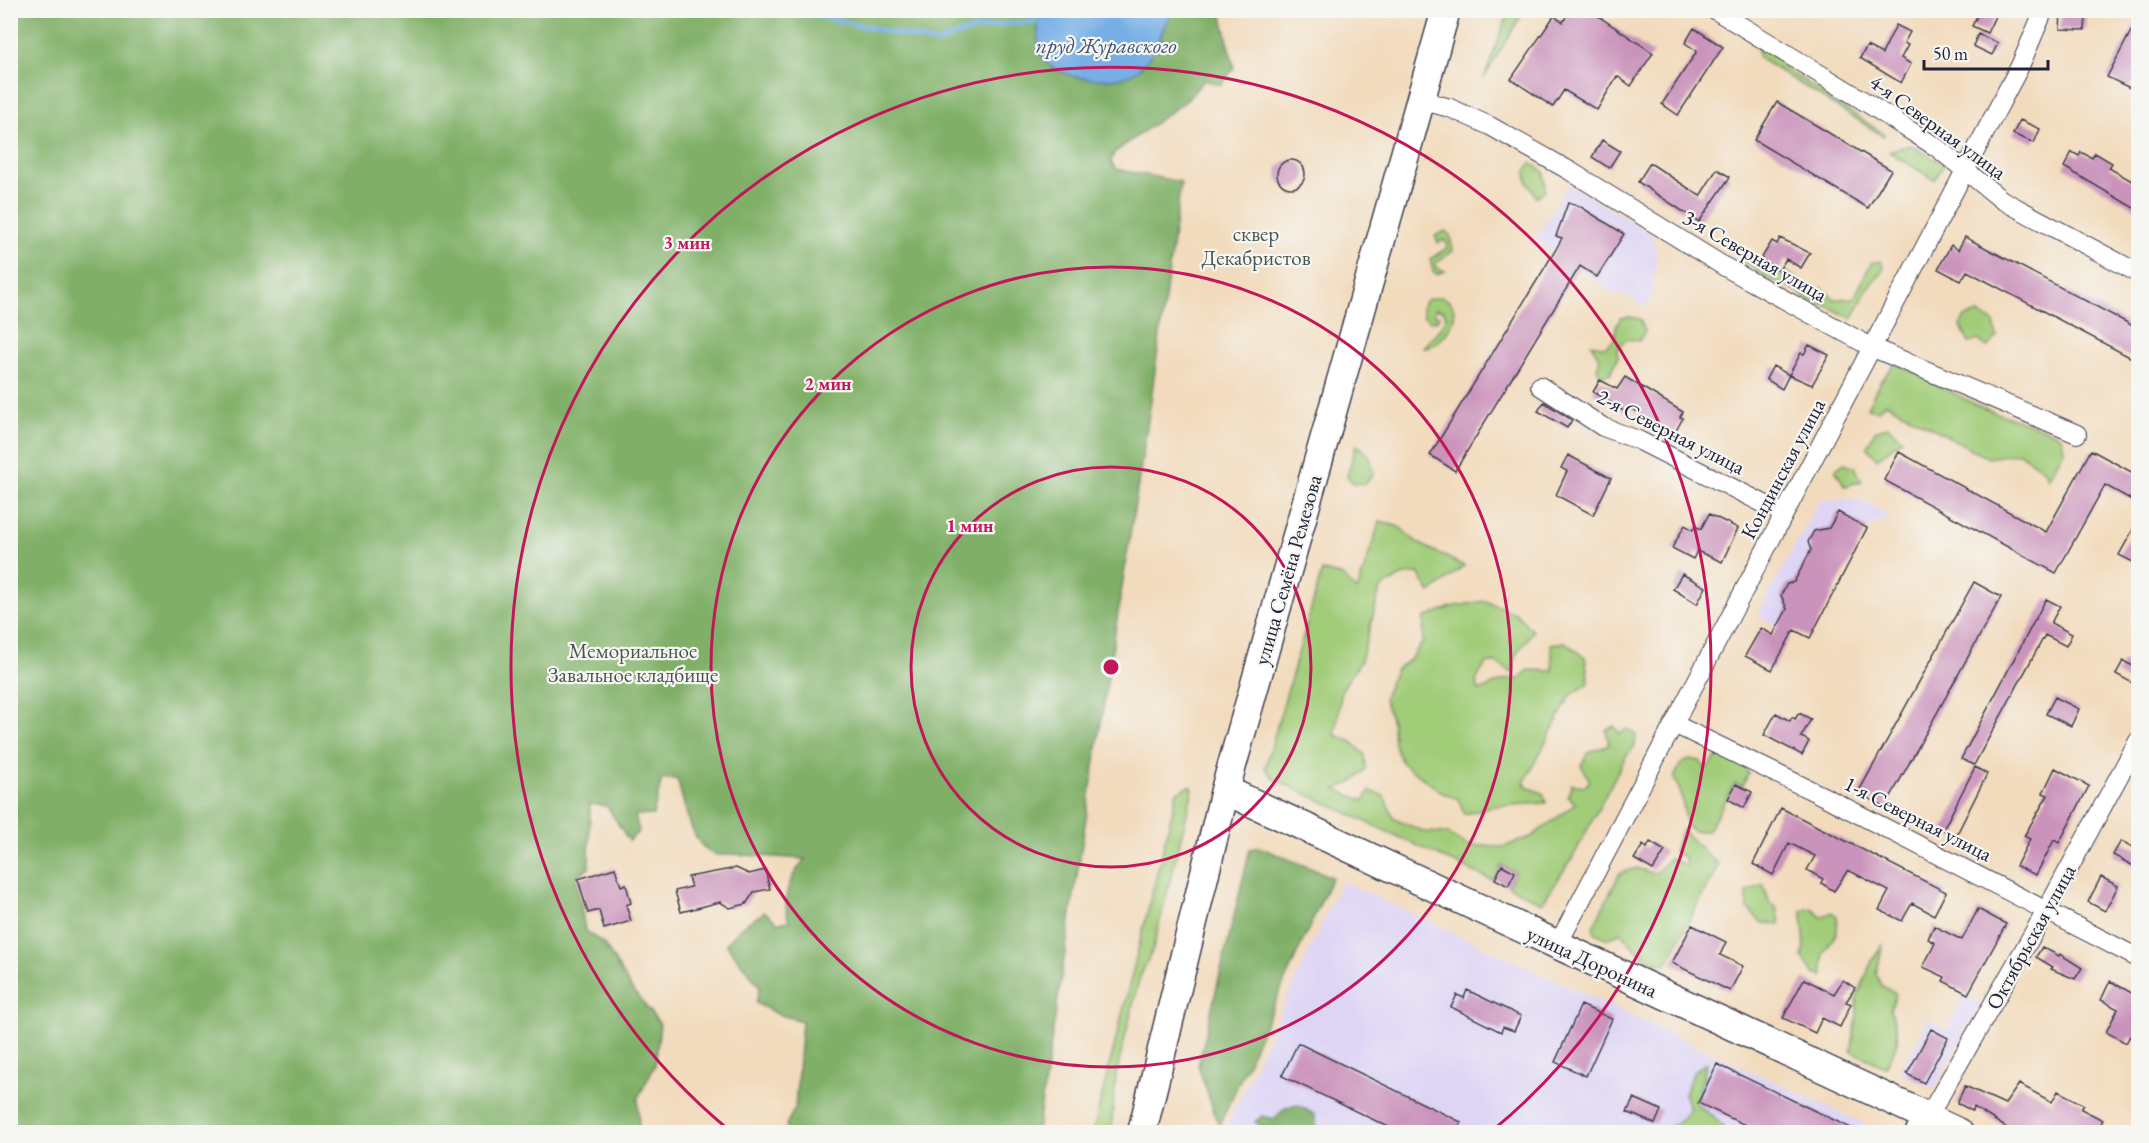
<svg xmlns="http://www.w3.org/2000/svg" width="2149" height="1143" viewBox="0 0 2149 1143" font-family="'EB Garamond',serif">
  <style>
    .built { fill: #ded5f5 }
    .green { fill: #a1cc78; stroke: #62775a; stroke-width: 1.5 }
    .forest { fill: #80b068; stroke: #516952; stroke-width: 1.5 }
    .water { fill: #76aee5; stroke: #4c6890; stroke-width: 1.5 }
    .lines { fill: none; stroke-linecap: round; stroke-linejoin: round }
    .stream { stroke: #76aee5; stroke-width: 5 }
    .building { fill: #ca93bb }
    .minor-casing { stroke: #413e4e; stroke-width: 20 }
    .secondary-casing { stroke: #413e4e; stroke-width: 28 }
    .primary-casing { stroke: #413e4e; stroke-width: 31 }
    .minor { stroke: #fff; stroke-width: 18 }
    .secondary { stroke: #fff; stroke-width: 26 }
    .primary { stroke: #fff; stroke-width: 28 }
    .ring { fill: none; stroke: #c2185b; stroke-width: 3 }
    .labels { text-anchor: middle; stroke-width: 4.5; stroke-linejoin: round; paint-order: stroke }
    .street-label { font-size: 21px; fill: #22223b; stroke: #f6f6f2 }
    .park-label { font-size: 21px; fill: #48554d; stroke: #f6f6f2 }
    .water-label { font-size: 22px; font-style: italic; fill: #3f5376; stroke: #f6f6f2 }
    .centre { fill: #c2185b; stroke: #f6f6f2; stroke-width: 3 }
    .ring-label { font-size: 18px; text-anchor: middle; font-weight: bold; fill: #c2185b; stroke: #f6f6f2; stroke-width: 4.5; stroke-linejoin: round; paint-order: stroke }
  </style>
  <rect width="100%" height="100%" fill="#f6f6f2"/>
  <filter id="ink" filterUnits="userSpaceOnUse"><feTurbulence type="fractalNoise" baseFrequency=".0167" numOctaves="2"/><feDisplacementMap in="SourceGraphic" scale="12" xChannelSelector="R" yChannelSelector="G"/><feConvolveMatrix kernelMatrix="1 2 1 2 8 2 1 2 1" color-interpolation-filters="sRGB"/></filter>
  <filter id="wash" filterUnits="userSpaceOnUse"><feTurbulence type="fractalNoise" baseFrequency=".008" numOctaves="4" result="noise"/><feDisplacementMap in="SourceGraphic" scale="24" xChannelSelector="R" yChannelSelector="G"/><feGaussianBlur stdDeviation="1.35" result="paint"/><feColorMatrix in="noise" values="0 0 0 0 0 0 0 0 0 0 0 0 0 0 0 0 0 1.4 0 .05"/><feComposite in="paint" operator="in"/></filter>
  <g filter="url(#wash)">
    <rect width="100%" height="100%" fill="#f2dbbd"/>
    <path class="built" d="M1568 184 1653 235 1657 258 1652 293 1646 307 1620 292 1618 295 1535 240Z
      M1860 499 1890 516 1867 528 1837 512 1827 532 1811 550 1794 582 1787 584 1781 595 1784 602 1789 605 1777 627 1757 615 1820 500Z
      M1342 881 1871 1127 1869 1132H1224Z
      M1964 995 1981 1003 1934 1089 1900 1073 1927 1019 1947 1029Z"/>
    <path class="green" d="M1509 11H1524L1484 78Z
      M1757 46 1768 47 1784 56 1785 68 1884 134 1883 136 1759 58Z
      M1909 145 1944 164 1935 180 1889 152Z
      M1531 163 1544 172 1545 190 1536 197 1527 181 1526 171Z
      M1445 231 1450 235 1453 251 1436 263 1437 268 1445 271 1437 274 1433 272 1430 259 1447 248 1446 242 1443 240 1438 243 1435 236Z
      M1744 253 1782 275 1787 272 1813 291 1822 288 1835 299 1854 298 1871 263 1881 261 1884 268 1868 288 1852 319 1827 306 1805 299C1797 285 1779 286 1766 278 1756 271 1755 266 1741 262Z
      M1441 297C1472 308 1442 348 1423 347L1440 329 1446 317 1444 311 1435 309 1434 314 1440 316 1437 320 1430 321 1423 316 1422 307 1426 300Z
      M1979 313 1994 323 1997 337 1987 347 1978 340 1969 343 1960 326 1965 317Z
      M1630 317 1640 319 1645 331 1639 341 1627 339 1617 349 1618 357 1610 374 1600 375 1597 368 1600 359 1591 344 1605 347 1615 338 1616 326 1621 318Z
      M1895 364C1926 375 1951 394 1981 407 2005 418 2043 424 2062 438L2064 451 2048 479 2045 471 2019 453 1988 458 1886 403 1878 410 1867 408 1880 382Z
      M1888 426 1902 439 1877 459 1867 447 1875 431Z
      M1356 445C1370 452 1372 461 1373 475L1365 484 1353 483 1347 476Z
      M1844 463 1855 467 1862 481 1845 486 1835 470Z
      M1380 521 1399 527 1418 543 1464 566 1430 593 1418 573 1401 576 1380 589 1361 661 1342 689 1335 735 1352 742 1365 755 1366 769 1351 783 1335 789 1364 801 1370 791 1384 796 1394 819 1425 832 1447 833 1466 845 1503 847 1531 837 1575 804 1568 795 1572 784 1585 786 1590 781 1581 765 1589 752 1609 745 1606 730 1614 726 1620 734 1627 729 1636 734 1635 746 1626 756 1573 857 1542 903 1508 886 1515 872 1502 865 1495 879 1491 880 1274 779 1265 768 1322 571 1343 576 1357 591Z
      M1485 601 1515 613 1533 631 1517 653 1512 673 1497 663H1486L1476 680 1479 691 1507 679H1520L1528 670 1553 671 1551 644 1565 642 1585 657 1589 683 1570 696 1524 783 1529 788 1543 793 1546 803 1492 806 1465 814 1458 799 1443 793 1402 763 1394 744 1393 725 1384 698 1395 670 1409 661 1423 642 1424 618 1451 607Z
      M1715 758H1727L1744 765 1748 774 1743 786 1735 783 1708 831H1694L1687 827 1681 793 1674 778 1680 765 1689 759 1700 761 1706 769Z
      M1190 786 1193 789 1153 949 1139 979 1116 1075 1111 1132H1093L1177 792Z
      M1682 830C1695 842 1705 854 1719 864L1666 964C1646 962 1632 948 1621 932L1608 939 1595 933 1593 927 1620 873 1637 868 1655 874 1670 858 1686 866 1685 858 1673 851Z
      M1764 885 1769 902 1777 908 1780 924 1762 923 1747 908V891Z
      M1811 908 1821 917 1832 912 1837 916V932L1823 954V976L1814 974 1802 956C1807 937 1802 929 1802 910Z
      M1883 944 1876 974 1882 986 1896 994 1890 1010C1901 1037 1900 1042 1885 1067L1851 1051 1857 1019V997L1872 961Z
      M1707 1063 1696 1104 1715 1118 1727 1132H1668L1667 1129 1681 1120 1690 1108 1684 1094 1694 1071Z"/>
    <path class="forest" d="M879 10 882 15H901L913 10 1048 11 1038 21 1045 62 1061 71 1082 77 1157 49 1165 22 1173 11H1221L1234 68 1221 85 1204 80 1187 100 1114 153 1111 162 1116 169 1181 182 1149 414 1037 1132H788L786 1125 795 1108 802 1021 777 1014 756 1003 760 987 726 944 742 926 765 912 778 923 789 921C781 897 789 878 805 859L730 854C692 865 685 803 677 779H662L653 815H635L639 831 629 841 607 806 590 804 589 868 576 876 585 930 605 945 631 988 660 1024 655 1065 638 1098 639 1132H11L10 11Z
      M1259 847 1332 877 1219 1126 1198 1066 1250 849Z
      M1298 1105 1315 1115 1316 1132H1270L1255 1122 1262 1116 1275 1119 1285 1108Z"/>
    <path class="water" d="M1048 11V10L1173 11C1159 31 1159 51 1139 69 1120 86 1061 81 1045 61 1036 50 1038 34 1038 21Z"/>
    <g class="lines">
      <path class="stream" d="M166 10H168
        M792 10 938 43C969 27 1004 24 1038 21
        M10 13 26 10"/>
    </g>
    <g id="blocks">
      <path class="building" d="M1570 10H1602L1598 16 1653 53 1631 86 1617 76 1597 110 1564 90 1553 107 1511 79 1554 16 1563 22Z
        M1980 10H1998L1987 33 1972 26Z
        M2061 12 2086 15 2085 30 2060 29Z
        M2139 16V72L2130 88 2107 77Z
        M1896 25 1910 32 1904 43 1908 45 1901 58 1911 64 1901 83 1860 58 1867 46 1882 54Z
        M1694 28 1723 47 1678 115 1662 104 1697 51 1685 43Z
        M1978 34 1998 43 1992 55 1973 46Z
        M1777 102 1891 170 1868 208 1754 140Z
        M2020 120 2040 129 2034 143 2013 134Z
        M1602 140 1620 151 1609 168 1592 157Z
        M2072 152 2079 156 2081 152 2092 158 2095 153 2112 163 2109 168 2139 185V211L2064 167Z
        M1277 174a14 14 0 1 1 28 0a14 14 0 1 1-28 0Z
        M1650 163 1700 196 1717 169 1730 177 1699 222 1638 182Z
        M1568 203 1581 207 1624 234 1597 277 1580 266 1455 471 1430 455 1555 251 1562 238 1556 236Z
        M1965 237 2139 329V362L1967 271 1961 281 1938 269 1951 245 1958 250Z
        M1780 238 1810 253 1801 268 1786 259 1779 270 1761 259 1772 241 1777 244Z
        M1809 345 1829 355 1812 385 1789 375 1782 389 1766 379 1773 366 1789 375 1801 353 1804 354Z
        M1625 377 1683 412 1680 417 1683 418 1673 436 1630 407 1627 413 1593 392 1600 380 1617 389Z
        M1544 402 1572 420 1567 428 1538 411Z
        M2091 450 2139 476V504L2105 485 2056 573 1884 480 1899 452 2046 532Z
        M1568 455 1611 478 1593 515 1556 495 1567 471 1561 468Z
        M1838 512 1867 528 1810 638 1794 630 1772 670 1745 656 1761 628 1773 635 1787 609 1781 595 1787 584 1794 582 1811 550 1808 542 1814 531 1829 528Z
        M1709 514 1738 528 1722 562 1697 551 1693 559 1672 548 1685 525 1693 530 1695 526 1701 529Z
        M2139 519V553L2133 562 2119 555Z
        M1682 574 1706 587 1697 604 1673 589Z
        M1974 582 2001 597 1885 807 1858 793Z
        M2046 599 2060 606 2051 623 2072 634 2066 646 2045 635 1974 765 1961 759Z
        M2123 661 2139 669 2134 684 2116 674Z
        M2055 697 2079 709 2071 726 2046 714Z
        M1776 713 1790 721 1792 717 1795 719 1799 713 1811 719 1801 737 1809 741 1802 755 1764 735Z
        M1975 767 1987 774 1956 836 1943 830Z
        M2055 768 2089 786 2059 843 2054 840 2036 875 2016 866 2030 839 2024 836 2048 795 2043 793Z
        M1736 784 1752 792 1744 808 1728 799Z
        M1781 808 1946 892 1934 915 1912 903 1902 921 1879 910 1889 891 1848 870 1834 891 1821 883 1823 879 1807 870 1815 856 1789 843 1773 875 1753 864Z
        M2121 841 2139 850V869L2113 855Z
        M1650 842 1665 851 1653 870 1634 859 1643 845 1647 848Z
        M1502 865 1515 872 1508 886 1495 879Z
        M615 868 621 886 626 884 631 903 626 905 631 921 604 929 599 910 588 913 578 879Z
        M736 868 749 874 765 870 770 889 754 892 746 904 730 908 720 902 681 912 675 891 691 887 688 877Z
        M2101 877 2118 886 2105 911 2088 902Z
        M1978 909 2006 924 1968 994 1943 981 1945 977 1923 967 1935 943 1928 939 1934 926 1962 940Z
        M1692 925 1726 942 1720 955 1743 966 1730 991 1672 963Z
        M2042 947 2059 956 2060 954 2082 968 2075 979 2051 969 2053 967 2036 957Z
        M1804 979 1834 994 1843 980 1855 988 1846 1002 1851 1004 1840 1027 1822 1018 1815 1033 1783 1018Z
        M2110 981 2139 997V1041L2130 1036 2126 1043 2106 1032 2118 1009 2101 1000Z
        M1467 990 1521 1016 1514 1031 1503 1027 1501 1032 1451 1007 1457 995 1464 998Z
        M1581 1005 1612 1019 1586 1076 1555 1062Z
        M1931 1029 1948 1038 1924 1083 1907 1074Z
        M1298 1043 1461 1122 1456 1132H1399L1282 1076Z
        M1717 1064 1859 1132H1760L1698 1103Z
        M2019 1084 2052 1102 2058 1091 2084 1105 2081 1109 2103 1120 2096 1132H2082L2072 1127 2069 1132H2013L1974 1107 1972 1111 1957 1103 1965 1086 2005 1104Z
        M1634 1098 1661 1110 1655 1124 1627 1112Z"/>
    </g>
  </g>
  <g filter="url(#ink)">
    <use href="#blocks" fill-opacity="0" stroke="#413e4e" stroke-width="1.5"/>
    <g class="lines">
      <g class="minor-casing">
        <path id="minor" d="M1715 10 1856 96 1936 147 2002 200 2138 273
          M1420 100 1450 108 1490 126 1570 171 1725 267 1871 347 2077 434
          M1540 386 1603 427 1638 440 1784 514
          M1674 724 1827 798 2138 958
          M1557 946 2020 66 2044 10
          M1928 1117 2046 911 2138 741"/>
      </g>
      <g class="secondary-casing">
        <path id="secondary" d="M1928 1117 1960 1132"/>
      </g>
      <g class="primary-casing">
        <path id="primary" d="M1225 790 1928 1117 1920 1132
          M1142 1132 1225 790 1446 10"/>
      </g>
      <use href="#minor" class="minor"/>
      <use href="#secondary" class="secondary"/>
      <use href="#primary" class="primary"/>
    </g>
  </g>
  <g class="ring">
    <circle cx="1111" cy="667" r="200"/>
    <circle cx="1111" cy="667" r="400"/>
    <path d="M729 1130A600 600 0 1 1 1493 1130"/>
  </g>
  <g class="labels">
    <g class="street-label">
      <text transform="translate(1938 127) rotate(36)" y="7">4-я Северная улица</text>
      <text transform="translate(1755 256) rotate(30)" y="7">3-я Северная улица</text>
      <text transform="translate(1671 432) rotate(27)" y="7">2-я Северная улица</text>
      <text transform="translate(1783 469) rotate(-62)" y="7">Кондинская улица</text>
      <text transform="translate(1288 570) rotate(-74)" y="7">улица Семёна Ремезова</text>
      <text transform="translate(1918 819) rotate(27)" y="7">1-я Северная улица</text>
      <text transform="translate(2031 937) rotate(-61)" y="7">Октябрьская улица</text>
      <text transform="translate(1592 962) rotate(25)" y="7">улица Доронина</text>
    </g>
    <g class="park-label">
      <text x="1256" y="241">сквер<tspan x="1256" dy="24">Декабристов</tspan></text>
      <text x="633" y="658">Мемориальное<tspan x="633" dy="24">Завальное кладбище</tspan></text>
    </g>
    <g class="water-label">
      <text x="1106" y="53">пруд Журавского</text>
    </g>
  </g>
  <circle cx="1111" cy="667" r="9" class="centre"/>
  <g class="ring-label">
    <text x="687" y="249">3 мин</text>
    <text x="828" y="390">2 мин</text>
    <text x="970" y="532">1 мин</text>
  </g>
  <rect width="2149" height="1143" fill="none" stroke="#f6f6f2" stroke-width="36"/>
  <path d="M1924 60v9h124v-9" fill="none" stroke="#22223b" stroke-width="3"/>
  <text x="1933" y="60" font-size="18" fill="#22223b" stroke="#f6f6f2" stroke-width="4.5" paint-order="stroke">50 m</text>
</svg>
